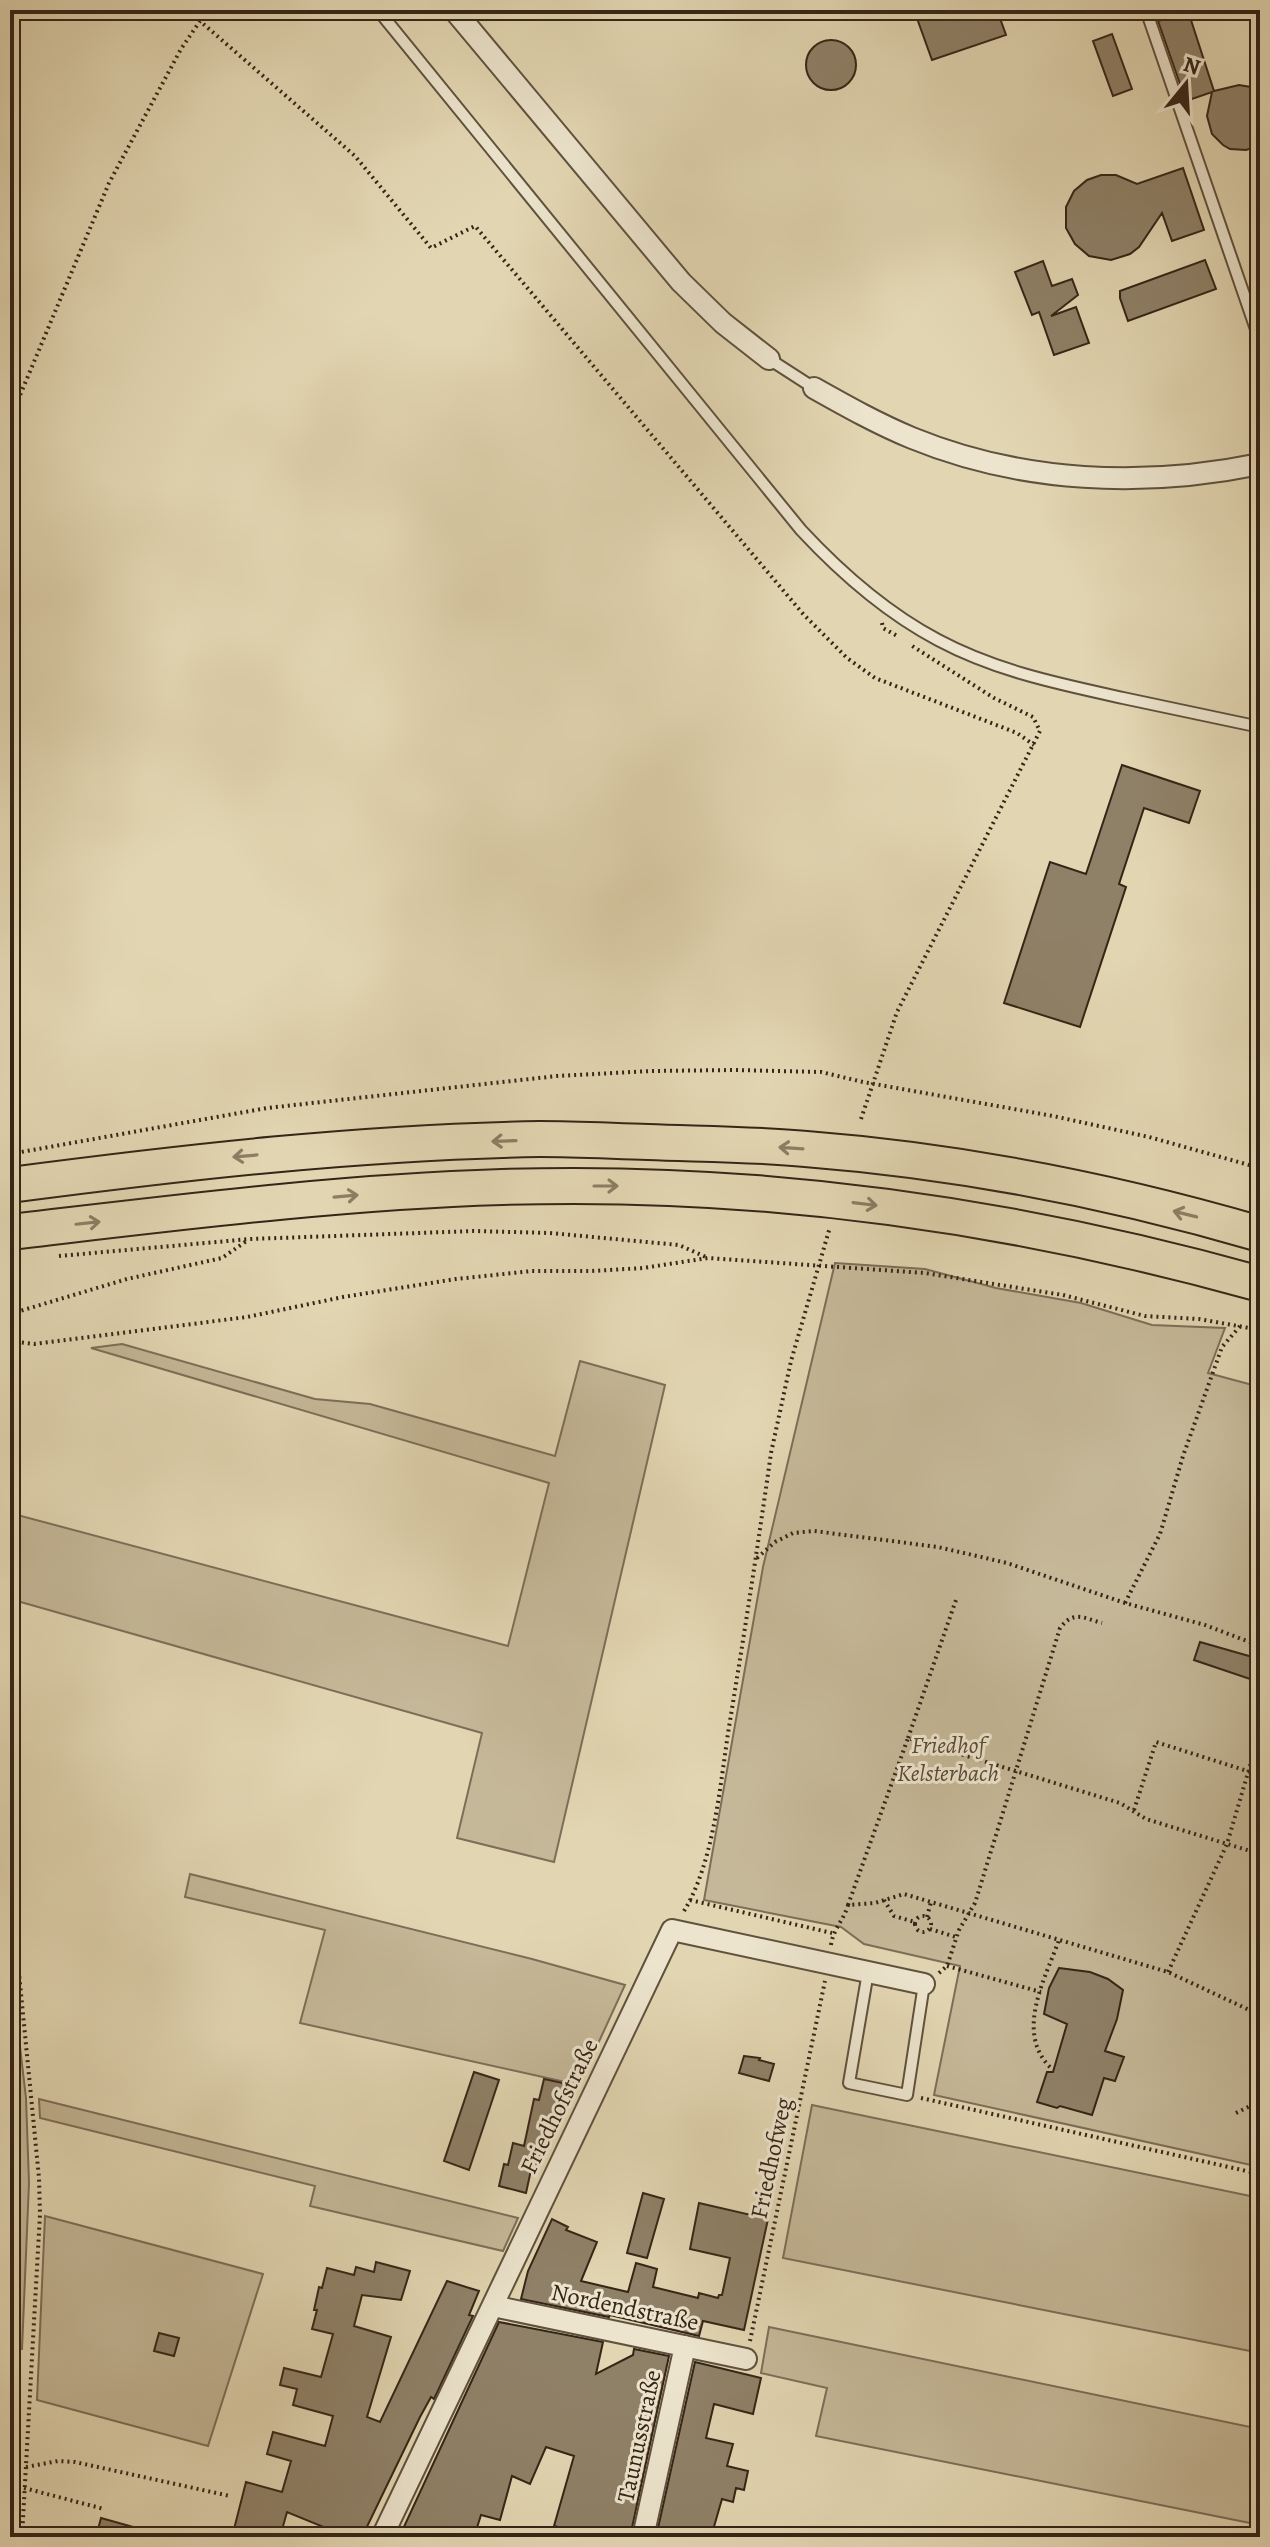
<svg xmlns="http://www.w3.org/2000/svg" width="1270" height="2547" viewBox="0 0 1270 2547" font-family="Alegreya,serif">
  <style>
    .green { fill: #c5b898; stroke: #7d6e58; stroke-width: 2 }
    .building { fill: #8f8168; stroke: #352517; stroke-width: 2 }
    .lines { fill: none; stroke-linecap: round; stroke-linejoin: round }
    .service-casing { stroke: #60513e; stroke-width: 14 }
    .minor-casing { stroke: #60513e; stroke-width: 24 }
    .trunk-casing { stroke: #352517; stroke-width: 38 }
    .path { stroke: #352517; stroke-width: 4; stroke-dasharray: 2 4; stroke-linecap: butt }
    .service { stroke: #ece4cd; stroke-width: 10 }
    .minor { stroke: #ece4cd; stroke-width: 20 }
    .trunk { stroke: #e2d6b2; stroke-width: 34 }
    .oneway { stroke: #8c7e64 }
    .labels { text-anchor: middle; stroke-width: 6; stroke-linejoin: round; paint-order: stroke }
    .park-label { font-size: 24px; font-style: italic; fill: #594a37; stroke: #ece4cd }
    .street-label { font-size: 24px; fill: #352517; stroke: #ece4cd }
  </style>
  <rect width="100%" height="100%" fill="#e2d6b2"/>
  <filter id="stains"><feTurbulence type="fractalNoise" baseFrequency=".0025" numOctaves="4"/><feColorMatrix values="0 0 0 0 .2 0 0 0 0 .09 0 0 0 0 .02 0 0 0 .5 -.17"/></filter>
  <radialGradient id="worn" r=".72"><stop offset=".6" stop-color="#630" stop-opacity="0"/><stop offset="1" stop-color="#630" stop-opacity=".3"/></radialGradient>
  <path class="green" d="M835 1263 925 1269 996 1288 1081 1303 1152 1325 1225 1328 1208 1373 1260 1387V2167L934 2095 960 1966 864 1944 841 1927 704 1900 763 1567Z
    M122 1344 315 1399 370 1404 555 1456 580 1361 665 1385 554 1862 457 1838 482 1733 10 1599V1513L508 1646 549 1483 91 1348Z
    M190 1874 532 1959 625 1985 579 2085 300 2023 325 1930 185 1897Z
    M10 2020 17 2021 26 2098 29 2183 22 2349 10 2348Z
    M39 2099 518 2218 503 2251 310 2206 315 2186 40 2118Z
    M812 2105 1260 2198V2353L783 2258Z
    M45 2216 263 2274 208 2446 37 2400Z
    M769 2327 1260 2429V2525L816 2436 827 2388 761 2373Z"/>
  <path class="building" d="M914 10H997L1006 35 932 60Z
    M1179 15 1181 20 1190 17 1214 91 1239 85 1251 87 1260 93V143L1255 147 1246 150 1230 149 1223 145 1212 134 1207 116 1212 92 1186 101 1158 21Z
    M1112 34 1132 89 1113 96 1093 41Z
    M806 65a25 25 0 1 1 50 0a25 25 0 1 1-50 0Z
    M1183 168 1204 230 1172 241 1162 213 1139 247 1130 254 1111 260 1089 256 1075 244 1066 228V207L1074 191 1087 180 1101 175H1116L1137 184Z
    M1205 260 1216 289 1128 321 1120 298V291Z
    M1043 261 1052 286 1072 279 1078 295 1051 316 1076 307 1089 343 1054 355 1039 312 1032 315 1015 272Z
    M1122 765 1200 791 1189 823 1144 808 1119 884 1126 887 1080 1027 1004 1003 1050 862 1086 874Z
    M1200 1642 1256 1658 1250 1679 1194 1660Z
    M1059 1968 1090 1972 1108 1979 1123 1990 1117 2019 1105 2051 1124 2057 1115 2081 1104 2078 1092 2115 1060 2106 1057 2108 1037 2102 1047 2072H1053L1067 2024 1044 2014 1049 1988Z
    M744 2056 760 2058 759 2060 774 2064 769 2081 739 2073Z
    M474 2072 499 2080 469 2170 444 2161Z
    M544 2079 572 2085 567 2107 562 2105 557 2128 546 2125 536 2171 531 2170 526 2193 499 2186 504 2164 508 2165 513 2143 524 2146 534 2099 539 2100Z
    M643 2193 664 2199 647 2258 627 2253Z
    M699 2203 768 2219 744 2330 703 2321 699 2336 610 2315 609 2317 521 2299 528 2271 552 2219 568 2227 566 2230 597 2242 581 2281 628 2292 636 2263 657 2269 653 2287 698 2298 699 2293 718 2298 719 2295H722L730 2258 690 2249Z
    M376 2262 410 2271 401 2300 362 2295 354 2326 391 2337 367 2417 380 2422 447 2281 479 2291 469 2315 473 2316 434 2399 431 2397 420 2417 362 2537H328L331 2530 287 2512 280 2537H232L246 2482 282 2492 291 2461 267 2454 273 2432 325 2446 333 2416 293 2405 297 2389 280 2385 284 2368 321 2377 333 2334 312 2329 317 2310H314L319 2287 322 2288 327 2268 354 2275 356 2267 374 2272Z
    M499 2322 603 2342 596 2374 633 2355 634 2349 669 2356 630 2537H600L554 2526 574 2456 546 2447 530 2484 512 2476 500 2520 481 2515 474 2537H415L402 2531Z
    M159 2333 179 2338 174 2356 154 2351Z
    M695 2362 761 2378 753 2414 714 2404 706 2438 733 2444 727 2466 748 2471 744 2490 736 2488 733 2502 722 2499 711 2537H656Z
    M101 2518 151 2532 150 2537H96Z"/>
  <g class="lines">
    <g class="service-casing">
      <path id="service" d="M378 10 801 530C841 573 885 612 938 640 996 671 1059 684 1123 698 1169 708 1214 717 1260 727
        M1146 10 1260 341
        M769 359 814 388
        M868 1972 849 2083 907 2095 924 1984"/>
    </g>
    <g class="minor-casing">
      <path id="minor" d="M454 10 681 282 723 323 769 359
        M814 388C846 406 878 424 912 438 1022 483 1144 488 1260 464
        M493 2306 746 2359
        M382 2537 672 1930 924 1984
        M643 2537 685 2346"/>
    </g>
    <g class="trunk-casing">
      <path id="trunk" d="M10 1185C186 1162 362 1142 540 1139 576 1139 612 1141 648 1142 700 1144 753 1144 806 1149 959 1161 1113 1191 1260 1234
        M10 1232C174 1213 338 1192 502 1187 758 1179 1014 1215 1260 1284"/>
    </g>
    <path class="path" d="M10 496 18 400 109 183 181 49 200 21 355 156 431 248 475 226 804 615 847 658 875 678 1017 733 1034 745
      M882 623 883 628 899 637
      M861 1119 897 1012 1040 731 1033 717 994 698 909 644
      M10 1154 267 1108 557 1076 651 1071 735 1070 821 1072 863 1082 1053 1116 1149 1137 1260 1168
      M59 1256 250 1239 474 1231 550 1233 679 1245 706 1257
      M10 1314 127 1279 222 1258 248 1240
      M10 1341 34 1344 247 1317 343 1297 456 1279 532 1271H592L643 1268 708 1258 925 1273 1063 1295 1145 1316 1199 1319 1260 1330
      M757 1558 775 1542 793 1533 814 1531 938 1547 1007 1563 1125 1603 1205 1625 1260 1646
      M1125 1603 1160 1534 1183 1456 1222 1347 1241 1325
      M908 1738 957 1597
      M1134 1810 1156 1742 1260 1775
      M10 1881 39 2178 40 2214 22 2537
      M690 1900 832 1933
      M884 1900 894 1916 915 1922
      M848 1905 908 1738 1120 1803 1146 1819 1260 1854
      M684 1911C714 1862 720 1785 729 1727 744 1636 758 1545 771 1453L791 1361 830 1227
      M915 1924a8 8 0 1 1 16 0a8 8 0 1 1-16 0Z
      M927 1917 931 1902
      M930 1929 956 1937
      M831 1945C833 1929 844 1920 848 1905L875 1903 904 1894 1168 1972 1260 2015
      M947 1966 1041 1992
      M1168 1972 1227 1844 1260 1732
      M939 1973 947 1966 959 1930 975 1903 1060 1628C1074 1610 1083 1618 1102 1623
      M1050 2067C1015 2032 1045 1979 1059 1940
      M921 2098 1260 2174
      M1252 2104 1259 2068 1252 2048 1251 2011 1260 1967
      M1236 2113 1260 2101
      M750 2341 825 1981
      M26 2467 58 2461 75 2462 230 2496
      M24 2488 104 2509"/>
    <use href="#service" class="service"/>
    <use href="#minor" class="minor"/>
    <use href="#trunk" class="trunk"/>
  </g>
  <defs><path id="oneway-shaft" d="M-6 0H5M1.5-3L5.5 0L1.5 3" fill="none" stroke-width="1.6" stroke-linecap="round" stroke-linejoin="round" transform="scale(2)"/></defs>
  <g class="oneway">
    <use href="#oneway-shaft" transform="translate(504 1141) rotate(178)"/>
    <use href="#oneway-shaft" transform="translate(791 1148) rotate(-176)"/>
    <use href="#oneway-shaft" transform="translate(245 1156) rotate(175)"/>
    <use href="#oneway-shaft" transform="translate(606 1186)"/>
    <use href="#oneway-shaft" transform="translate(346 1196) rotate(-5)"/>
    <use href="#oneway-shaft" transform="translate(865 1204) rotate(7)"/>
    <use href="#oneway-shaft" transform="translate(1185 1214) rotate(-166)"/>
    <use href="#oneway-shaft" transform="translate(88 1223) rotate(-6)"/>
  </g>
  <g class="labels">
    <g class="park-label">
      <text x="948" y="1753">Friedhof<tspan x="948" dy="28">Kelsterbach</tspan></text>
    </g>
    <g class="street-label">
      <text transform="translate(559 2106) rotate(-64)" y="8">Friedhofstraße</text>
      <text transform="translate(771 2158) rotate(-78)" y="8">Friedhofweg</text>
      <text transform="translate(625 2307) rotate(12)" y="8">Nordendstraße</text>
      <text transform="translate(639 2436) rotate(-78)" y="8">Taunusstraße</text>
    </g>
  </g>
  <rect width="1270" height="2547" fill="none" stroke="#e2d6b2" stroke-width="40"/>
  <rect x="12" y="12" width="1246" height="2523" fill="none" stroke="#352517" stroke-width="4"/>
  <rect x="20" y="20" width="1230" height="2507" fill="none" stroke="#352517" stroke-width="2"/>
  <g transform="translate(1186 84) rotate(18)" stroke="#ece4cd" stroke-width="6" paint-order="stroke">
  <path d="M0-6L14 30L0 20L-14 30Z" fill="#352517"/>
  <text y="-12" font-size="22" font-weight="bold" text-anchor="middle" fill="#352517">N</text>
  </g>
  <rect width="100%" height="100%" filter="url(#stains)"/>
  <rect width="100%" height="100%" fill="url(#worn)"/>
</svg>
